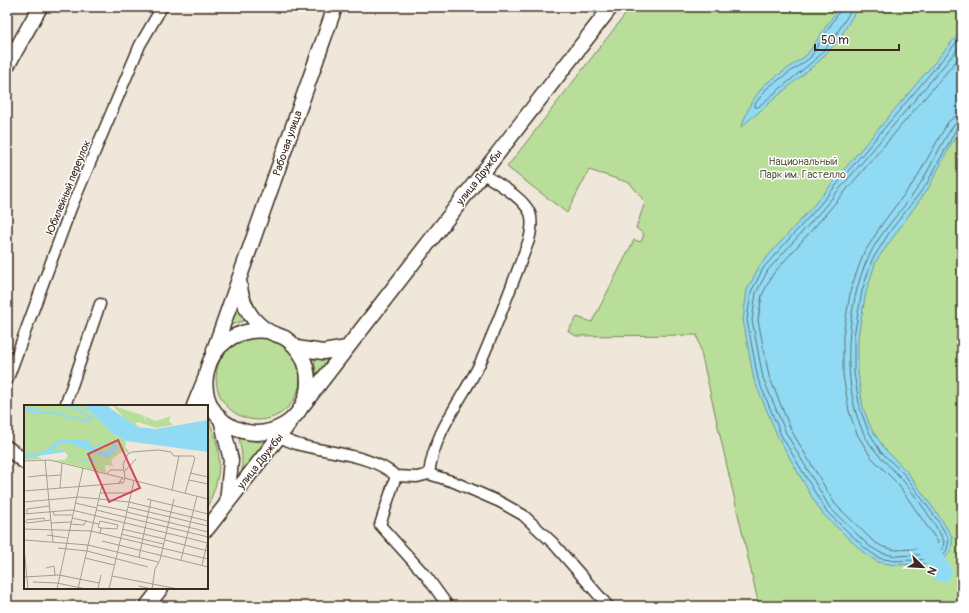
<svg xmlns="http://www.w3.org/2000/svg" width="969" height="613" viewBox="0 0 969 613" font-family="Pangolin,sans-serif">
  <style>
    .green { fill: #b8de99; stroke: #7a845c }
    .water { fill: #91daf3; stroke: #6f949e }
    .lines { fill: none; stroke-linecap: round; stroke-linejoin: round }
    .shore { stroke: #5d7073; stroke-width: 1 }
    .river { stroke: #91daf3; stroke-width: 20 }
    .street-casing { stroke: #3b2a1e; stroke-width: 13 }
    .secondary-casing { stroke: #3b2a1e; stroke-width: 17 }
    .street { stroke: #fff; stroke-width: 10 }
    .secondary { stroke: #fff; stroke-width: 14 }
    .labels { text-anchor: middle; stroke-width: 3; stroke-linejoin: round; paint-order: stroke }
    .street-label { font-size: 11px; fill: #3b2a1e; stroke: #fff }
    .park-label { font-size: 11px; fill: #5a573d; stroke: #fff }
    .inset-river { fill: none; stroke: #91daf3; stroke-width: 2 }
    .inset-road { fill: none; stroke: #a79c8f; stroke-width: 1 }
    .view { fill: #d1495b; fill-opacity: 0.15; stroke: #d1495b; stroke-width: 2 }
    .inset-edge { fill: none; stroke: #3b2a1e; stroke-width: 2 }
  </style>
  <rect width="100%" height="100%" fill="#efe8da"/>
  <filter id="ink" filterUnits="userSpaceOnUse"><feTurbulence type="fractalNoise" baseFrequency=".025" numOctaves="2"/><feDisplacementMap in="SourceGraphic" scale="8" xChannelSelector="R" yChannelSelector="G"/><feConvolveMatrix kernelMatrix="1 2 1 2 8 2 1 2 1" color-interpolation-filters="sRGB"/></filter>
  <g filter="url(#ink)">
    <path class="green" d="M631 7H962V606H759L697 335 576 336 568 331 577 317 592 322 634 240 641 242 644 234 636 228 645 202 630 183 589 170 567 213 507 167Z
      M237 301 246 320 227 326Z
      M216 378a42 42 0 1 1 84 0a42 42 0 1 1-84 0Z
      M336 358 317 378 314 359Z
      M207 417C223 449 223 475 207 507Z
      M239 438 265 443 242 471V455Z"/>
    <path class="water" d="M839 7H858L838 41 819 61 741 127 751 103 764 85 807 55Z
      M962 30V128L951 144 929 187 876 261 866 292 858 336V373L863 408 871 428 884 448 908 473 941 519 953 538 951 551 944 559 933 563 895 565 878 562 864 553 823 514 813 499 778 437 754 380 743 320 747 290 760 265 814 205Z"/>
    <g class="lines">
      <path class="shore" d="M842 7 810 58 767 88 755 104V107H758L817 58 834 38 853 7
        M962 36 817 208 764 267 751 292 747 320 758 379 781 435 826 511 866 549 879 558 895 561 932 559 942 556 947 550 949 539 938 521 905 475 880 451 868 430 860 409 854 373V336L862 291 872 260 891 230 926 185 957 128 962 126
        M962 44 821 211 768 270 756 293 752 320 763 378 786 433 830 508 869 546 881 553 896 556 932 554 939 551 943 548 944 541C933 519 916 497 901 478 887 463 872 451 863 432 841 385 846 304 868 258 881 229 906 208 922 181 933 163 941 143 953 126L957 122 962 121
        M962 54 825 215 773 274 762 295 758 320 769 376 791 430 835 504 873 541 883 547 896 550 931 548 936 546 938 542 897 483 871 457 857 434 849 411 843 375V335L851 288 863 255 882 224 916 179 948 122 954 117 962 115"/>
      <path class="river" d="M922 540 930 551 942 572"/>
      <g class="street-casing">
        <path id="street" d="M7 381 71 208 140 45 162 7
          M65 406 100 304
          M274 435C283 438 291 443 300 445 330 453 373 455 396 476
          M429 474C434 430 464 398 482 359 499 320 514 280 529 240 531 232 533 221 530 213 523 197 496 183 482 173
          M396 476 417 477 429 474 454 482 500 502 523 515 553 543 608 606
          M396 476 380 525 427 577 448 606"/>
      </g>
      <g class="secondary-casing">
        <path id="secondary" d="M7 66 40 7
          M239 280C241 301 249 320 268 331 273 334 279 335 285 338 300 348 308 364 308 382 308 399 299 416 284 425 272 432 257 435 243 431 182 414 199 323 268 331
          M296 348 323 352 347 348
          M214 350 335 7
          M303 405 611 7
          M194 406 205 379
          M221 419 231 460 227 503
          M7 448 25 462
          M207 529 288 425
          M147 606 161 588"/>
      </g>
      <use href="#street" class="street"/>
      <use href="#secondary" class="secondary"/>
    </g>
  </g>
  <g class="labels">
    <g class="street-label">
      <text transform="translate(287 143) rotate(-71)" y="4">Рабочая улица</text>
      <text transform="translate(479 177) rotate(-52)" y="4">улица Дружбы</text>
      <text transform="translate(68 187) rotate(-68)" y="4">Юбилейный переулок</text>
      <text transform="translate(260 461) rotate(-52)" y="4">улица Дружбы</text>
    </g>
    <g class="park-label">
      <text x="803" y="165">Национальный<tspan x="803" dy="13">Парк им. Гастелло</tspan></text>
    </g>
  </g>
  <g transform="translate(24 405)">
    <rect width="184" height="184" fill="#efe8da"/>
    <path d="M0 0H59L88 28 102 36 101 42 106 47 103 48 100 45 87 55 89 61 81 60 82 68 30 55H41L44 50 41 47H26L13 51 18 54 0 55ZM88 0 119 11 122 17 121 12 94 0 132 16 147 11 145 16 149 20 132 23 114 17 111 19 116 22H113L101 14Z" fill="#b8de99"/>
    <path d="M59 0H82L113 22 132 24 184 15V47L102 36 88 28ZM87 32 69 45 83 47 92 37 93 44 83 53 45 38 36 39 27 46 39 45 53 54H69L75 57 53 55 41 47 0 53 1 50 19 47 35 35 58 34 66 37 69 43Z" fill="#91daf3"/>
    <path class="inset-river" d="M40 0 52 3 67 13M0 3 10 8H33L60 16 69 13M1 3H9L15 6"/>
    <path class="inset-road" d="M21 55 29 137M0 56 26 55 99 73M100 67 112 54M166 68 184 72M83 69 86 65H99M22 71 37 70M4 72 22 70M100 73 184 94M101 73 99 59 104 49 108 47 134 45 147 47 150 51H169L171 53 161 88M165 75 184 79M94 79 98 73 101 75 99 78 96 76M36 83 38 58M148 85 155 51M0 86 99 78M76 88H107M123 94 184 109M0 97 55 92 105 97 184 116M51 98 73 103M73 100 103 106M104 102 184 121M72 105 184 132M29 106 30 110H48M103 107 184 127M3 108V104L25 101M0 109 48 105 184 138M48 113 75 119M0 115 3 118 27 115M2 115 20 113 21 116M27 118 47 117M46 119 60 120 62 115M0 124 67 126 184 154M98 124 141 134M76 129 77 123 93 124 94 120 76 116 74 122 77 123M97 129 139 139M23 130 43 133M0 135 64 140 134 157M141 135 184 146M78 136 184 162M0 143 4 184M34 143 63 146 124 162M115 152 127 95M61 153 90 160M157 155 173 91M178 160 184 135M22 163 30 161 31 170M88 171 154 184M0 172 35 170 75 178M9 177 33 178 62 184M115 181 128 184M33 184 59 63M54 184 78 80M74 184 77 170M85 184 110 76M128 184 131 164 136 155 150 94"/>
    <path class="view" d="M94 35 116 83 85 97 64 49Z"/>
    <rect width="184" height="184" class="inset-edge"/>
  </g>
  <rect width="969" height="613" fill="none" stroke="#fff" stroke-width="24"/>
  <rect x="12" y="12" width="945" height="589" fill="none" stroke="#3b2a1e" stroke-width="1.5" filter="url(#ink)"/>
  <g transform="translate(923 567) rotate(114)" stroke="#ffffff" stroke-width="3" paint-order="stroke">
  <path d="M0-3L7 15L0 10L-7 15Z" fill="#3b2a1e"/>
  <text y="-6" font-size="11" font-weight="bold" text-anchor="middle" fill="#3b2a1e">N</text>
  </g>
  <path d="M815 44v6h84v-6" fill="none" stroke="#3b2a1e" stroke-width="2"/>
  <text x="821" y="44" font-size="12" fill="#3b2a1e" stroke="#ffffff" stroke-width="3" paint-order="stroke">50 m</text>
</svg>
